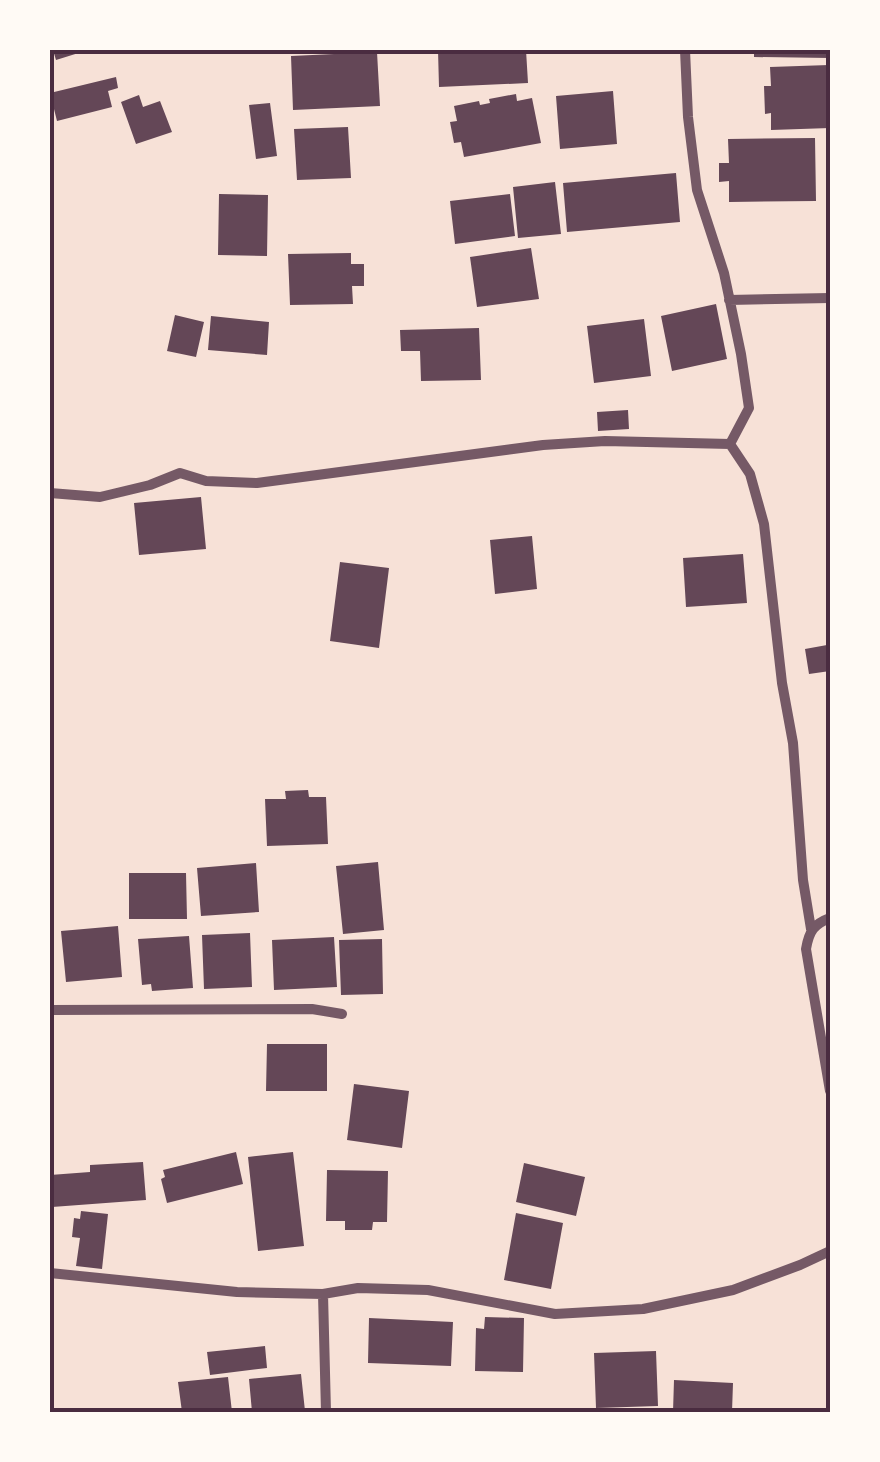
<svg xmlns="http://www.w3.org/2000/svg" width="880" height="1462" viewBox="0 0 880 1462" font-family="Helvetica,sans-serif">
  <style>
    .building { fill: #644757 }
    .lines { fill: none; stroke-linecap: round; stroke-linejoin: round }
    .minor { stroke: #755966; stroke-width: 10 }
    .neatline { fill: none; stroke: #4a2c40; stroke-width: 4 }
  </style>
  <rect width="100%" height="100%" fill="#f7e1d7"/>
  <path class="building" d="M53 50H85V51L56 60Z
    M438 50H526L528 83 439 87Z
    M754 50H830V58L754 57Z
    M377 52 380 106 293 110 291 56Z
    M829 65 830 128 771 130V113L765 114 764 86H771L770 67Z
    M116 77 118 88 108 91 112 107 57 121 50 93Z
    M613 91 617 144 560 149 556 96Z
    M516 94 517 101 532 98 541 143 464 157 461 142 454 143 450 122 457 121 454 106 479 101 480 105 490 103 489 99Z
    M139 95 143 107 160 101 172 132 136 144 121 102Z
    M270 103 277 156 256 159 249 105Z
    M348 127 351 178 297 180 294 129Z
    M815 138 816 201 729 202V181L719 182V163H729L728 139Z
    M676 173 680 222 567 232 563 183Z
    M555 182 561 234 518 238 513 187Z
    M219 194 268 195 267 256 218 255Z
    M510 194 515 236 455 244 450 201Z
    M531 248 539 299 477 307 470 257Z
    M351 253V264H364V286H352L353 304 290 305 288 254Z
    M716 304 727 359 672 371 661 316Z
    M175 315 204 322 196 357 167 351Z
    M211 316 269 322 267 355 208 350Z
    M644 319 651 376 594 383 587 326Z
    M479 328 481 380 421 381 420 351H401L400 330Z
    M628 410 629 429 598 431 597 412Z
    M201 497 206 549 139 555 134 503Z
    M532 536 537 589 495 594 490 540Z
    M743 554 747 603 686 607 683 558Z
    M340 562 389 568 379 648 330 641Z
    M827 645 830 671 809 674 805 649Z
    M308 790 309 797H326L328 844 267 846 265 799H286L285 791Z
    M378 862 384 930 343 934 336 866Z
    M256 863 259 912 201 916 197 868Z
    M129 873H186L187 919H129Z
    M118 926 122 977 66 982 61 931Z
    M250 933 252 987 204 989 202 935Z
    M189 936 193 988 152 991 151 984 142 985 138 939Z
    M334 937 337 987 274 990 272 940Z
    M382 939 383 994 341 995 339 940Z
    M267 1044H327V1091H266Z
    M354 1084 409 1091 402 1148 347 1140Z
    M236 1152 243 1184 167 1203 161 1179 165 1177 163 1170Z
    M293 1152 304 1246 258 1251 248 1157Z
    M143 1162 146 1200 52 1207 50 1175 90 1172V1165Z
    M524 1163 585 1177 576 1216 516 1202Z
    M327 1170 388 1171 387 1222H373L372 1230H345V1221H326Z
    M81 1211 108 1214 102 1269 76 1266 80 1238 72 1237 74 1218 80 1219Z
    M516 1213 563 1223 551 1289 504 1280Z
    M485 1317 524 1318 523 1372 475 1371 476 1328 484 1329Z
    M369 1318 453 1322 451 1366 368 1363Z
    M265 1346 267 1368 210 1375 207 1352Z
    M656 1351 658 1406 596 1408 594 1353Z
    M301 1374 305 1411 252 1412 249 1379Z
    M228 1377 232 1412H182L178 1382Z
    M674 1380 733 1383 732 1412H673Z"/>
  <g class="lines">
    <path class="minor" d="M685 50 688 117 697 190 724 273 741 354 749 408 730 444
      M729 300 830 298
      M50 493 100 497 150 485 180 473 206 481 257 483 543 445 605 441 730 444 750 474 764 524 782 683 793 743 803 880 811 929
      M830 918C814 924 809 931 806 949L830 1091
      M50 1010 312 1009 342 1014
      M50 1273 237 1292 323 1294 358 1288 428 1290 555 1314 643 1309 733 1290 800 1265 830 1251
      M323 1294 326 1412"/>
  </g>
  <rect width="880" height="1462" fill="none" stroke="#fffaf5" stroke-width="105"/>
  <rect x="52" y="52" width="776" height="1358" class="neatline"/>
</svg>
